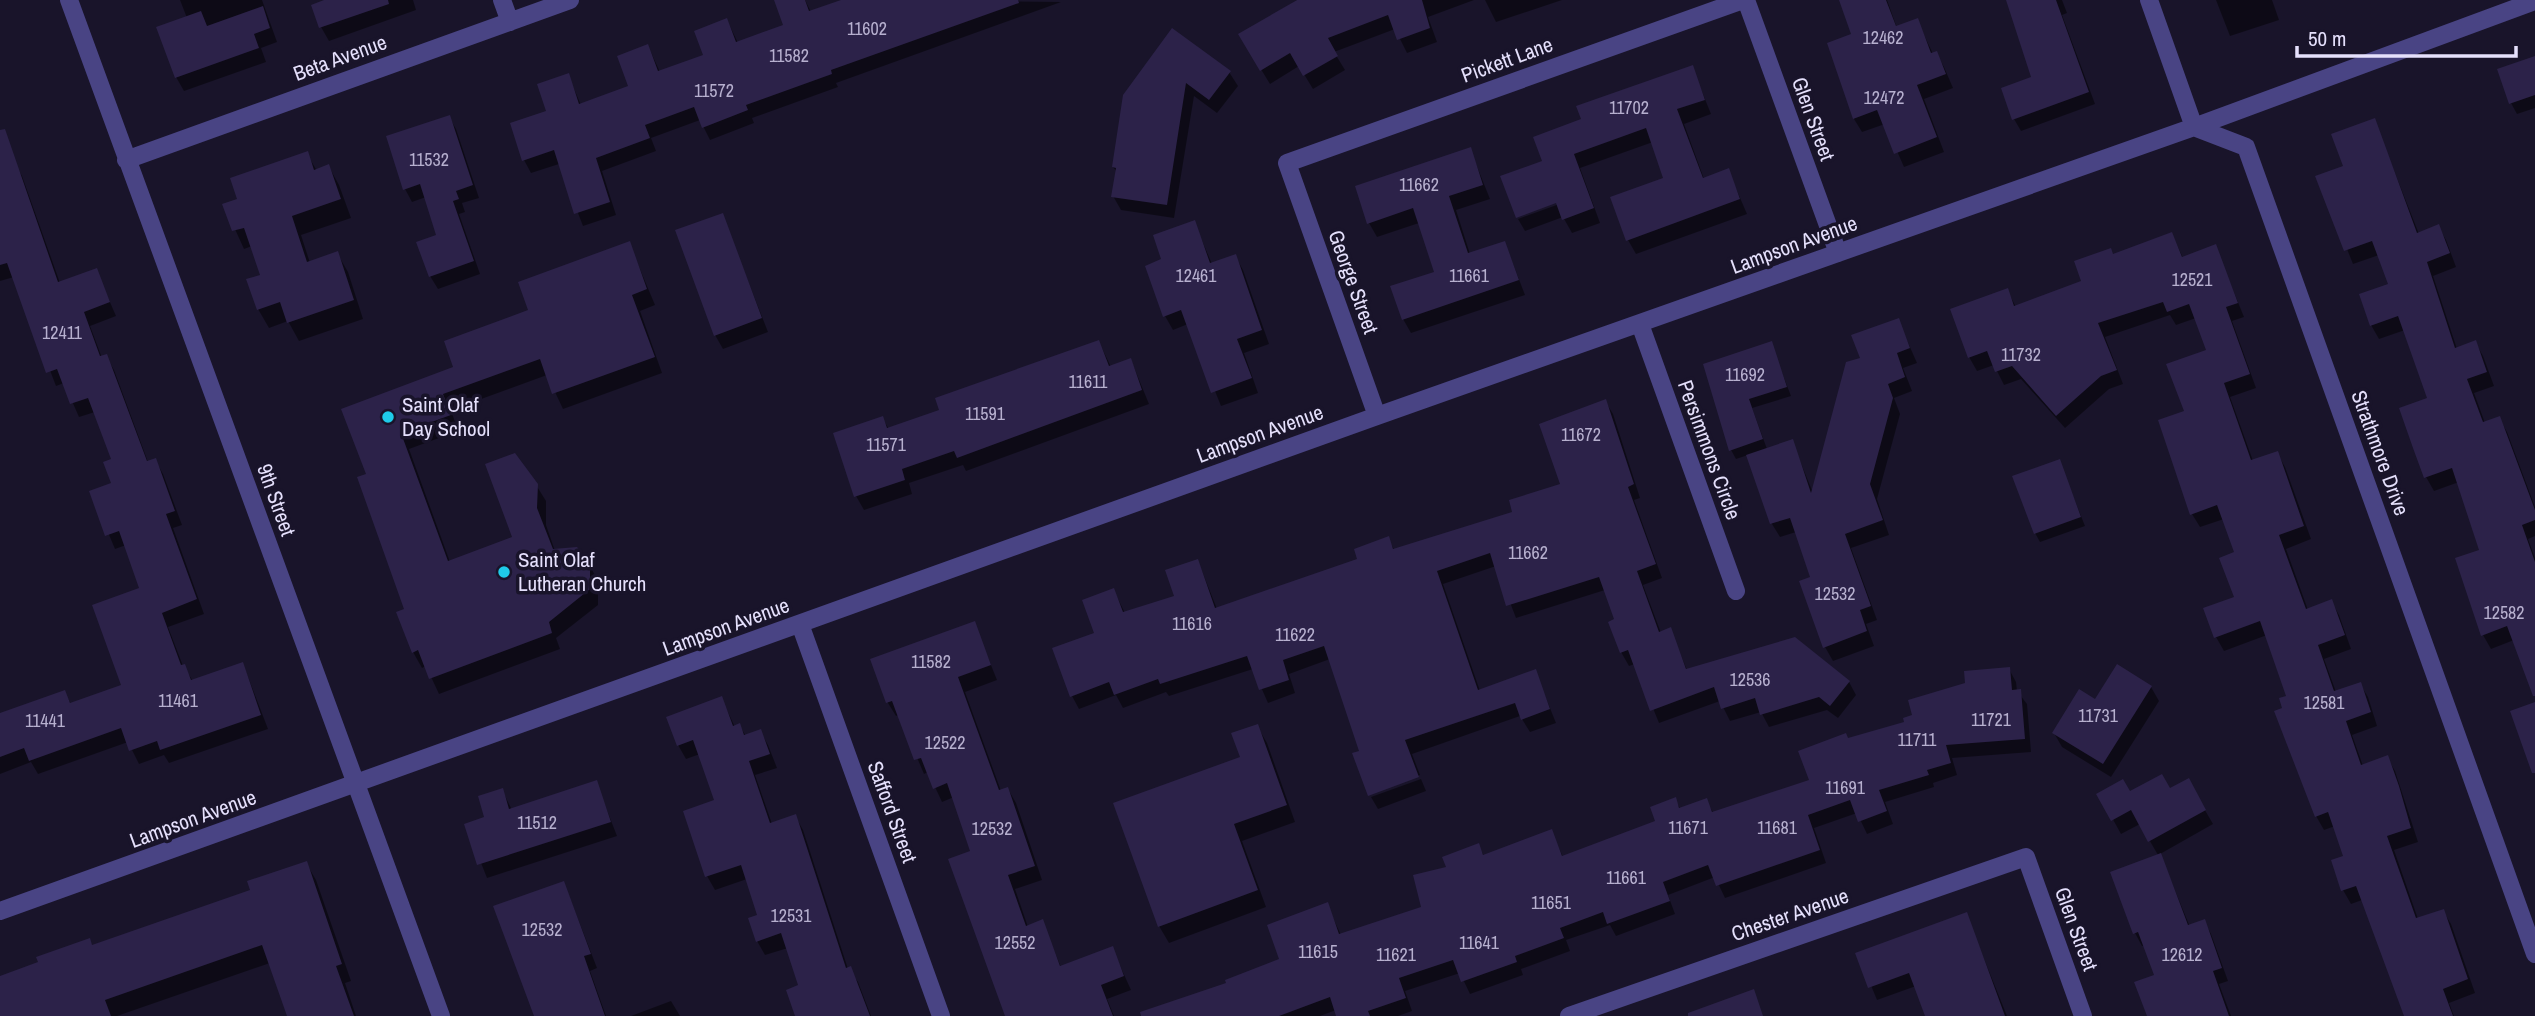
<svg xmlns="http://www.w3.org/2000/svg" width="2535" height="1016" viewBox="0 0 2535 1016" font-family="'Archivo Narrow',sans-serif">
  <style>
    .shadow { fill: #0007 }
    .building { fill: #2c2249 }
    .lines { fill: none; stroke-linecap: round; stroke-linejoin: round }
    .minor { stroke: #494484; stroke-width: 18 }
    .poi-dot { fill: #1fcbe9; stroke: #19142a; stroke-width: 2.5 }
    .labels { text-anchor: middle; stroke-width: 7; stroke-linejoin: round; paint-order: stroke }
    .number-label { font-size: 18px; fill: #b7b0cf }
    .street-label { font-size: 21px; fill: #e5e0fc; stroke: #19142a }
    .poi-label { font-size: 21px; fill: #e5e0fc; stroke: #19142a; text-anchor: start }
  </style>
  <rect width="100%" height="100%" fill="#19142a"/>
  <path class="shadow" d="M180 0H262L277 42 261 48 266 62 184 91 176 77 187 18Z
    M329 0H413L416 10 329 41 321 27Z
    M779 0H805L811 12 847 0 1061 2 836 83 838 87 752 118 754 123 710 140 700 120 651 138 656 151 602 171 616 215 583 226 559 164 531 173 524 160 568 75 581 105 630 87 648 46 660 72 705 56 727 20 738 43 785 26Z
    M1297 0H1474L1428 17 1437 42 1407 53 1395 29 1334 52 1345 70 1313 89 1299 66 1270 84 1240 35Z
    M1485 0H1562L1496 22Z
    M1840 0H1887L1897 28 1917 20 1933 54 1936 53 1944 67 1953 88 1924 99 1944 152 1904 167 1885 124 1862 132 1854 119 1853 35Z
    M2008 0H2062L2067 13 2062 15 2095 104 2021 131 2014 119 2033 78Z
    M2216 0H2272L2279 20 2230 36Z
    M2535 58V108L2517 114 2511 103Z
    M1692 67 1711 114 1684 124 1704 179 1728 170 1747 214 1636 254 1628 240 1665 179 1653 142 1580 168 1600 223 1572 233 1563 217 1525 231 1518 219 1565 202 1544 162 1583 120Z
    M1229 72 1238 86 1217 113 1194 96 1174 218 1121 210 1113 196 1117 172 1113 167 1124 96Z
    M449 117 456 129 479 198 462 203 465 212 459 214 480 274 438 289 430 276 439 236 426 197 412 202 405 189Z
    M2374 120 2419 234 2438 226 2446 240 2456 267 2433 276 2457 349 2475 342 2483 356 2494 386 2474 393 2485 423 2499 418 2507 432 2535 507V536L2528 539 2535 558V692L2514 640 2491 649 2483 635 2482 551 2459 482 2434 491 2426 477 2401 409 2429 399 2405 330 2379 339 2371 325 2390 285 2379 255 2353 264 2318 177 2345 167Z
    M1470 149 1490 199 1456 210 1470 254 1505 243 1525 295 1411 333 1403 319 1436 273 1419 223 1377 237 1369 223Z
    M307 154 317 171 329 167 339 185 351 218 301 235 310 263 337 253 348 272 363 319 299 341 288 321 269 328 258 309 262 276 252 246 244 249 224 205 239 200Z
    M0 160 14 162 22 176 60 283 96 270 116 316 90 326 102 358 106 356 114 370 148 462 155 460 163 474 182 525 173 528 204 614 168 627 183 666 193 681 243 664 268 729 169 763 164 755 139 764 128 742 38 774 31 762 0 774V725L64 692 71 704 123 687 142 589 126 545 115 549 91 492 113 484V460L95 412 79 417 64 383 56 386 14 277 0 281Z
    M722 215 768 332 723 349 715 335Z
    M1194 222 1212 264 1235 256 1243 270 1269 344 1244 353 1258 393 1221 406 1188 324 1173 330 1165 316 1163 260Z
    M2172 234 2183 258 2215 246 2244 317 2232 321 2256 388 2230 397 2253 461 2277 453 2285 467 2311 539 2286 549 2308 610 2331 601 2339 615 2351 649 2324 659 2336 692 2360 684 2368 697 2377 726 2352 735 2363 766 2387 757 2395 771 2418 842 2394 850 2418 919 2443 911 2451 924 2475 993 2449 1003 2454 1016H2405L2362 900 2351 904 2343 890 2345 857 2335 826 2324 830 2316 816 2284 709 2288 696 2267 635 2224 651 2216 637 2206 609 2236 598 2237 553 2224 519 2200 527 2192 514 2186 412 2208 351 2196 318 2176 325 2170 315 2105 337 2123 384 2109 389 2065 428 2021 379 2004 385 1994 365 1977 371 1969 357 2007 290 2016 307 2083 282 2114 256Z
    M629 243 655 305 640 311 662 373 563 409 547 375 451 410 458 431 409 449 450 562 514 538 536 485 546 501V525L555 551 589 564 598 581V605L556 638 560 649 439 694 426 666 422 668 413 652 406 610 368 475 343 410 456 368 530 311Z
    M1898 320 1917 363 1903 368 1912 391 1894 398 1900 414 1877 499 1889 535 1851 548 1877 620 1866 624 1874 646 1833 661 1825 647 1812 578 1796 532 1780 537 1772 524 1748 455 1736 459 1731 450 1705 365 1771 344 1791 396 1752 408 1767 449 1792 441 1813 493 1862 359Z
    M1099 342 1111 367 1131 360 1149 404 966 471 963 465 909 483 912 494 864 510 856 496 882 418 889 429 942 411Z
    M1605 401 1613 414 1640 498 1634 500 1662 578 1643 585 1661 633 1670 629 1687 670 1849 682 1856 695 1838 718 1827 710 1769 727 1761 712 1730 721 1720 701 1659 723 1635 664 1629 666 1621 652 1616 620 1605 590 1516 618 1496 566 1443 584 1480 691 1535 671 1556 723 1530 732 1520 716 1412 754 1420 775 1369 794 1361 752 1330 659 1289 674 1295 693 1268 703 1253 669 1169 696 1166 692 1123 708 1116 695 1079 709 1072 696 1114 591 1125 613 1176 597 1198 561 1217 609 1359 560 1388 539 1395 551 1514 513 1563 485Z
    M2059 461 2085 526 2040 542 2035 533Z
    M974 623 997 680 965 692 1001 791 1008 789 1016 803 1042 880 1015 889 1028 927 1042 922 1061 967 1112 948 1131 990 1107 999 1114 1016H1008L973 853 954 797 942 802 928 772 924 774 899 715 896 716 888 703 872 660Z
    M2009 669 2016 682 2017 691 2027 704 2031 752 1952 758 1957 775 1933 783 1934 787 1885 802 1893 824 1867 834 1857 813 1814 828 1826 863 1725 898 1715 877 1668 895 1675 914 1616 936 1610 925 1566 940 1570 951 1521 969 1523 975 1470 994 1460 973 1405 991 1412 1011 1398 1016H1338L1336 1010 1320 1016H1169L1228 984 1282 960 1327 905 1341 935 1423 908 1448 868 1478 845 1484 856 1551 831 1563 857 1658 822 1675 800 1681 810 1706 801 1714 814 1811 782 1848 740 1907 723Z
    M2151 687 2159 701 2111 777 2062 747 2054 733 2096 702Z
    M721 698 735 727 739 725 746 736 760 731 768 745 777 768 755 775 772 824 795 816 803 830 848 969 858 982 871 1016H797L801 986 788 948 765 955 757 941 759 916 747 879 715 890 707 876 716 801 700 754 686 759 678 745Z
    M1257 726 1267 743 1295 822 1242 841 1266 907 1169 943 1159 926Z
    M1421 779 1426 791 1378 809 1371 797Z
    M2188 781 2213 824 2160 854 2190 927 2204 921 2211 934 2228 981 2219 984 2231 1016H2149L2156 976 2145 945 2142 946 2135 933 2158 855 2140 824 2121 834 2099 794 2170 790Z
    M596 782 617 836 487 878 466 825 487 818 502 790 512 810Z
    M306 863 316 880 351 981 345 983 356 1016H289L270 963 117 1016H0V979L252 891Z
    M564 883 597 968 590 971 606 1016H535Z
    M1966 914 2007 1016H1932L1916 986 1877 1000 1858 954Z
    M671 1001 680 1016H631Z"/>
  <path class="building" d="M324 0H388L389 4 319 28 311 5Z
    M774 0H805L809 11 841 0H1018L1019 3 831 70 832 74 746 105 748 110 702 128 694 107 645 125 650 138 596 158 610 202 574 214 554 150 522 161 510 123 546 111 537 84 569 73 579 104 628 86 617 56 648 44 658 71 703 55 694 31 727 18 736 42 783 25Z
    M1297 0H1422L1430 28 1397 40 1388 15 1328 38 1338 56 1303 76 1290 53 1260 71 1238 34Z
    M1839 0H1886L1896 26 1918 18 1931 53 1937 51 1946 74 1917 85 1937 137 1894 154 1877 110 1853 119 1827 43 1851 34Z
    M2006 0H2056L2089 92 2012 120 2001 88 2031 77Z
    M263 6 270 28 254 34 259 48 175 78 156 27 201 11 207 26Z
    M1172 28 1231 71 1209 100 1186 83 1167 205 1111 197 1116 168 1112 167 1123 95Z
    M2535 56V95L2509 104 2497 69Z
    M1693 65 1705 100 1677 109 1703 178 1729 168 1740 199 1626 241 1610 197 1663 178 1646 128 1574 154 1594 208 1562 220 1556 203 1516 218 1500 176 1542 161 1533 137 1581 119 1576 106Z
    M450 115 473 185 456 191 459 199 453 201 474 261 429 277 416 242 436 235 420 184 403 190 386 136Z
    M2375 118 2417 233 2439 224 2450 253 2427 262 2455 348 2476 340 2487 372 2467 379 2483 422 2500 416 2535 510V520L2522 525 2535 562V696H2533L2507 626 2481 636 2455 558 2479 550 2452 468 2424 478 2413 448 2399 408 2427 398 2398 316 2370 326 2359 294 2388 284 2372 241 2344 251 2315 176 2343 166 2331 134Z
    M5 129 58 282 97 268 110 302 84 312 100 356 107 354 147 461 156 458 175 511 166 514 197 599 162 613 181 665 185 664 191 680 243 662 261 715 160 750 157 741 129 751 121 728 29 761 24 748 0 757V713L65 690 70 703 121 685 92 605 139 588 119 531 105 536 89 491 111 483 103 462 111 459 88 398 70 404 57 369 46 373 7 263 0 265V130Z
    M1471 147 1483 185 1449 196 1468 253 1505 241 1519 280 1402 320 1390 286 1434 272 1413 208 1367 224 1355 186Z
    M308 151 314 170 329 164 341 199 292 216 307 262 338 251 354 300 287 323 280 302 257 310 246 279 260 275 244 228 232 231 222 204 237 199 230 178Z
    M723 213 762 318 714 336 675 230Z
    M1195 220 1210 263 1236 254 1262 330 1237 339 1252 378 1211 393 1181 310 1163 317 1145 266 1161 259 1153 235Z
    M2172 232 2182 257 2216 244 2238 303 2226 307 2250 374 2224 383 2251 460 2278 451 2304 526 2279 535 2306 609 2332 599 2345 635 2318 645 2334 691 2361 682 2371 712 2346 721 2361 765 2388 755 2399 786 2411 828 2387 836 2416 918 2444 909 2468 979 2443 989 2453 1016H2404L2356 886 2341 891 2331 860 2343 856 2328 812 2315 817 2274 711 2282 708 2279 698 2286 696 2260 621 2214 638 2203 608 2234 597 2219 558 2234 552 2217 505 2190 515 2158 420 2184 411 2166 364 2206 350 2189 304 2167 312 2163 302 2098 323 2117 370 2101 376 2056 416 2012 366 1995 372 1987 351 1968 358 1950 309 2008 288 2014 306 2081 281 2074 261 2111 248 2113 254Z
    M630 241 647 289 632 295 655 357 552 394 540 359 443 394 451 415 401 433 448 561 512 537 485 464 515 453 538 484 537 508 553 549 577 547 590 563V589L549 622 552 633 429 679 418 650 412 653 396 612 404 609 357 477 366 474 341 409 453 367 444 341 528 310 518 282Z
    M1899 318 1910 348 1897 353 1905 377 1888 384 1893 398 1870 484 1883 520 1845 534 1871 606 1860 610 1867 631 1823 648 1799 581 1810 577 1790 518 1770 524 1746 455 1793 439 1811 493 1846 362 1860 358 1851 335Z
    M1099 340 1109 366 1131 358 1142 390 957 458 954 451 902 469 905 480 854 497 833 433 883 416 887 428 939 410 935 398Z
    M1772 341 1787 387 1749 399 1763 439 1729 451 1703 364Z
    M1606 399 1634 484 1628 487 1656 564 1637 571 1659 632 1671 627 1686 669 1795 637 1850 681 1830 706 1819 697 1760 715 1755 698 1721 709 1714 687 1650 711 1628 650 1620 653 1608 622 1614 619 1599 577 1506 606 1490 553 1437 571 1478 690 1536 669 1550 709 1521 720 1515 703 1405 740 1419 777 1368 796 1352 753 1359 751 1324 646 1283 660 1289 680 1259 690 1247 656 1160 684 1158 679 1114 695 1109 682 1070 697 1052 648 1094 633 1082 600 1114 588 1123 612 1174 596 1165 570 1198 559 1215 608 1357 559 1354 549 1389 536 1393 549 1512 512 1509 500 1560 484 1539 424Z
    M2060 459 2081 517 2034 534 2012 476Z
    M975 621 991 665 958 677 999 790 1008 787 1035 866 1008 875 1026 926 1043 919 1060 966 1113 946 1124 976 1101 985 1113 1016H1005L948 859 970 851 947 783 933 789 921 758 914 760 892 701 886 703 870 659Z
    M2117 664 2152 686 2103 764 2052 733 2079 689 2095 699Z
    M2010 667 2012 690 2021 689 2025 739 1946 745 1951 763 1927 770 1929 775 1879 790 1887 811 1858 822 1850 800 1808 815 1820 850 1716 886 1708 865 1663 882 1670 901 1607 924 1603 912 1560 928 1564 938 1515 956 1517 962 1461 982 1453 960 1399 978 1406 998 1368 1011 1370 1016H1336L1330 997 1279 1016H1141L1140 1012 1226 983 1225 980 1279 959 1267 925 1328 902 1339 934 1421 907 1413 875 1446 867 1442 857 1479 843 1483 855 1552 829 1562 856 1655 821 1650 807 1676 797 1679 808 1707 798 1712 812 1809 780 1798 751 1846 733 1848 738 1904 722 1903 718 1912 715 1908 700 1965 683 1964 671Z
    M722 696 733 726 740 723 744 735 761 729 770 754 749 761 770 823 796 814 846 968 851 966 870 1016H795L786 990 798 985 781 933 756 942 748 918 757 915 741 865 705 877 683 811 714 800 693 740 677 746 666 717Z
    M2535 702V773H2532L2510 711Z
    M1258 724 1287 805 1234 824 1258 890 1158 927 1113 803 1240 757 1231 733Z
    M2162 774 2170 788 2189 778 2206 810 2148 842 2131 810 2111 821 2096 794 2123 779 2130 791Z
    M597 780 611 822 477 865 464 824 484 817 478 796 503 788 509 809Z
    M2161 853 2188 925 2205 919 2222 968 2213 971 2229 1016H2147L2134 982 2154 975 2138 932 2133 934 2110 872Z
    M307 861 342 964 336 966 354 1016H287L262 945 105 1000 111 1016H0V976L38 962 36 957 90 938 92 945 250 890 247 881Z
    M564 881 591 954 584 956 605 1016H534L493 906Z
    M1967 912 2005 1016H1925L1909 973 1868 988 1855 953Z
    M1754 989 1763 1016H1688V1013Z"/>
  <g class="lines">
    <path class="minor" d="M69 0 441 1016
      M502 0 510 22
      M1746 0 1838 253
      M2149 0 2194 127 2246 147 2535 954
      M126 160 570 0
      M1640 324 1736 591
      M1377 416 1287 163 1743 0
      M800 624 941 1016
      M0 911 1377 416 2194 127 2535 1
      M1569 1016 2026 857 2083 1016"/>
  </g>
  <g class="poi-dot">
    <circle cx="388" cy="417" r="7"/>
    <circle cx="504" cy="572" r="7"/>
  </g>
  <g class="labels">
    <g class="number-label">
      <text x="867" y="35">11602</text>
      <text x="1883" y="44">12462</text>
      <text x="789" y="62">11582</text>
      <text x="714" y="97">11572</text>
      <text x="1884" y="104">12472</text>
      <text x="1629" y="114">11702</text>
      <text x="429" y="166">11532</text>
      <text x="1419" y="191">11662</text>
      <text x="1196" y="282">12461</text>
      <text x="1469" y="282">11661</text>
      <text x="2192" y="286">12521</text>
      <text x="62" y="339">12411</text>
      <text x="2021" y="361">11732</text>
      <text x="1745" y="381">11692</text>
      <text x="1088" y="388">11611</text>
      <text x="985" y="420">11591</text>
      <text x="1581" y="441">11672</text>
      <text x="886" y="451">11571</text>
      <text x="1528" y="559">11662</text>
      <text x="1835" y="600">12532</text>
      <text x="2504" y="619">12582</text>
      <text x="1192" y="630">11616</text>
      <text x="1295" y="641">11622</text>
      <text x="931" y="668">11582</text>
      <text x="1750" y="686">12536</text>
      <text x="178" y="707">11461</text>
      <text x="2324" y="709">12581</text>
      <text x="2098" y="722">11731</text>
      <text x="1991" y="726">11721</text>
      <text x="45" y="727">11441</text>
      <text x="1917" y="746">11711</text>
      <text x="945" y="749">12522</text>
      <text x="1845" y="794">11691</text>
      <text x="537" y="829">11512</text>
      <text x="1688" y="834">11671</text>
      <text x="1777" y="834">11681</text>
      <text x="992" y="835">12532</text>
      <text x="1626" y="884">11661</text>
      <text x="1551" y="909">11651</text>
      <text x="791" y="922">12531</text>
      <text x="542" y="936">12532</text>
      <text x="1015" y="949">12552</text>
      <text x="1479" y="949">11641</text>
      <text x="1318" y="958">11615</text>
      <text x="1396" y="961">11621</text>
      <text x="2182" y="961">12612</text>
    </g>
    <g class="street-label">
      <text transform="translate(340 58) rotate(-20)" y="7">Beta Avenue</text>
      <text transform="translate(1507 60) rotate(-20)" y="7">Pickett Lane</text>
      <text transform="translate(1813 119) rotate(70)" y="7">Glen Street</text>
      <text transform="translate(1794 245) rotate(-20)" y="7">Lampson Avenue</text>
      <text transform="translate(1353 282) rotate(70)" y="7">George Street</text>
      <text transform="translate(1260 434) rotate(-20)" y="7">Lampson Avenue</text>
      <text transform="translate(1709 450) rotate(70)" y="7">Persimmons Circle</text>
      <text transform="translate(2380 453) rotate(70)" y="7">Strathmore Drive</text>
      <text transform="translate(276 500) rotate(70)" y="7">9th Street</text>
      <text transform="translate(726 627) rotate(-20)" y="7">Lampson Avenue</text>
      <text transform="translate(892 812) rotate(70)" y="7">Safford Street</text>
      <text transform="translate(193 819) rotate(-20)" y="7">Lampson Avenue</text>
      <text transform="translate(1790 915) rotate(-19)" y="7">Chester Avenue</text>
      <text transform="translate(2076 929) rotate(70)" y="7">Glen Street</text>
    </g>
    <g class="poi-label">
      <text x="402" y="412">Saint Olaf<tspan x="402" dy="24">Day School</tspan></text>
      <text x="518" y="567">Saint Olaf<tspan x="518" dy="24">Lutheran Church</tspan></text>
    </g>
  </g>
  <path d="M2297 46v10h219v-10" fill="none" stroke="#e5e0fc" stroke-width="3.5"/>
  <text x="2308" y="46" font-size="21" fill="#e5e0fc" stroke="#19142a" stroke-width="5" paint-order="stroke">50 m</text>
</svg>
